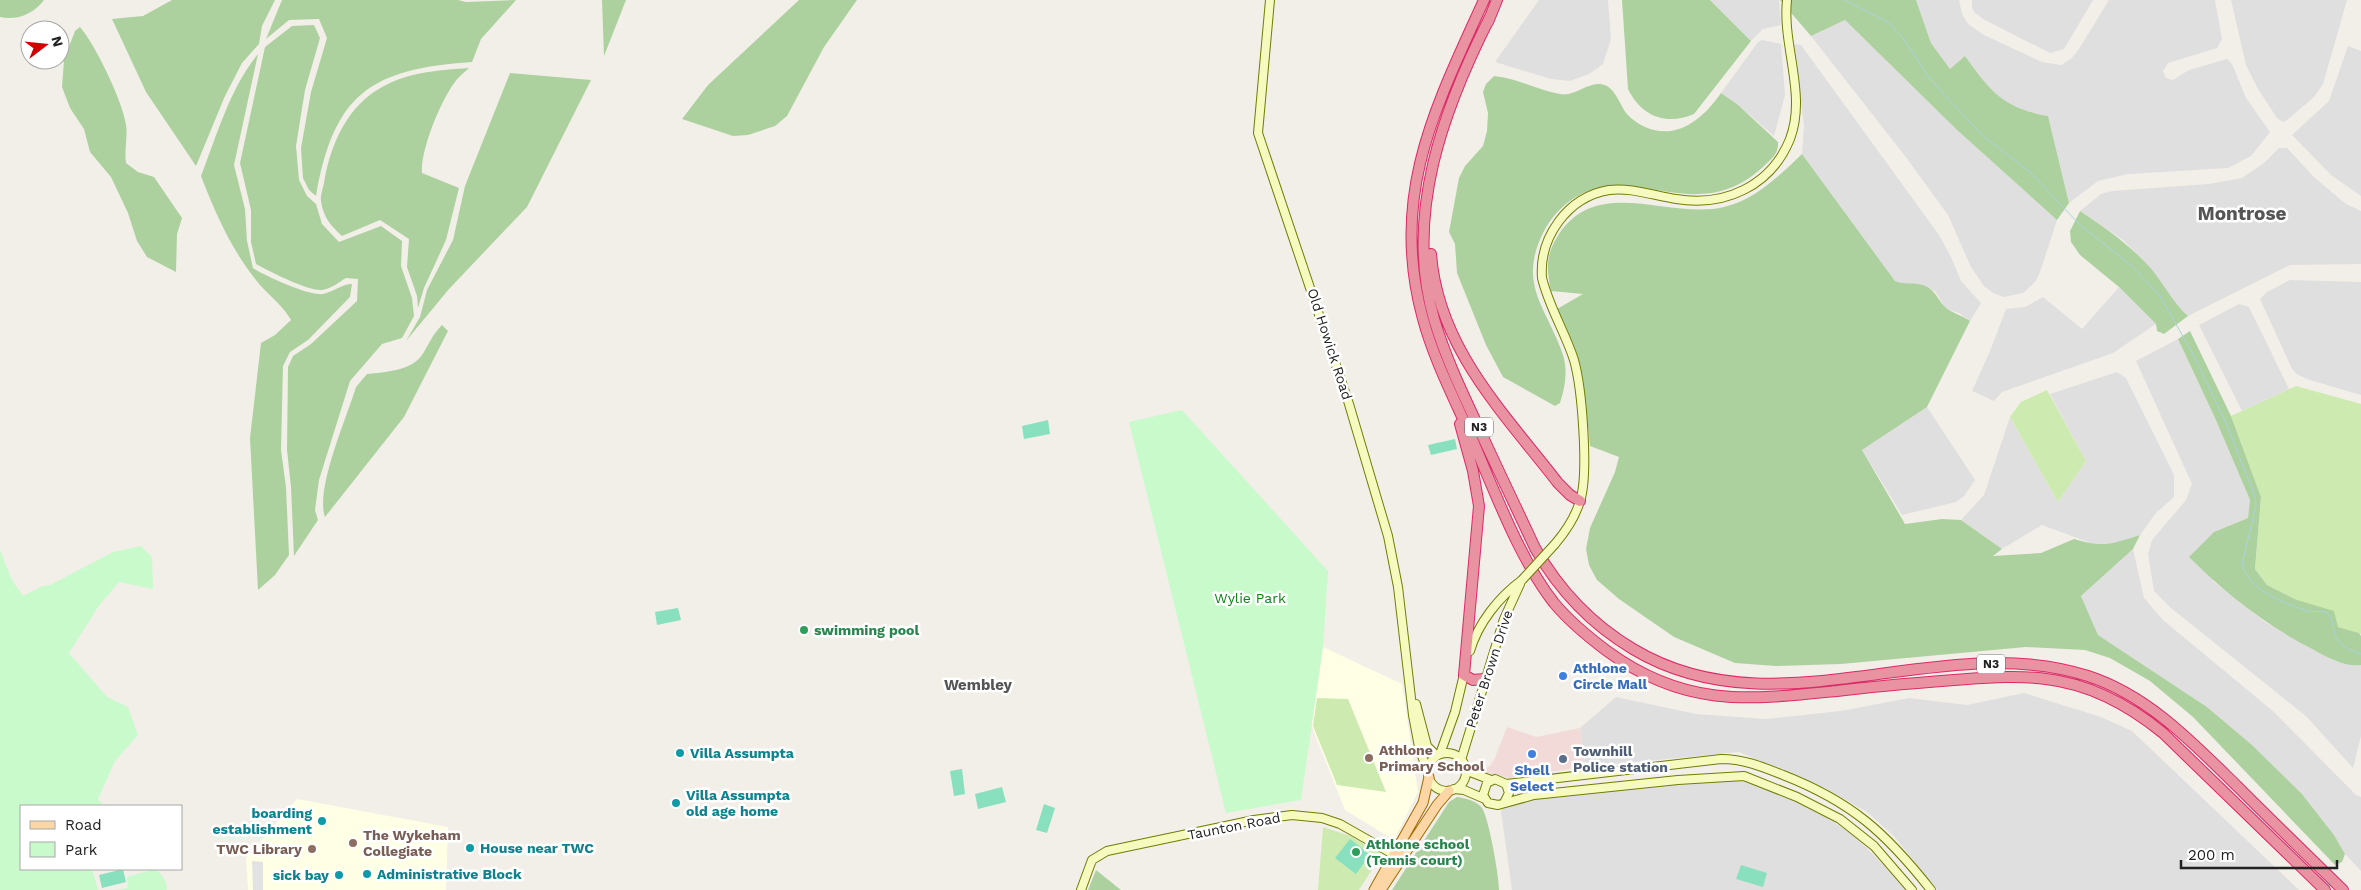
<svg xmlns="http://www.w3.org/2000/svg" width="2361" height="890" viewBox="0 0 2361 890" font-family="'Work Sans',sans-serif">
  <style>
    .residential { fill: #e0dfdf }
    .commercial { fill: #f2dad9 }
    .education { fill: #ffffe5 }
    .grass { fill: #cdebb0 }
    .forest { fill: #add19e }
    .park { fill: #c8facc }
    .pitch { fill: #88e0be }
    .parking { fill: #e2e2e2 }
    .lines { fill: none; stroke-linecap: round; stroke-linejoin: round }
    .stream { stroke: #aad3df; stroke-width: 1 }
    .secondary-casing { stroke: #707d05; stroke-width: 10 }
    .primary-casing { stroke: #a06b00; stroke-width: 11 }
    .highway-casing { stroke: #dc2a67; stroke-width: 12 }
    .secondary { stroke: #f7fabf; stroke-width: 8 }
    .primary { stroke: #fcd6a4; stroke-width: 9 }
    .highway { stroke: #e892a2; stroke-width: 10 }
    .secondary-bridge-casing { stroke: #707d05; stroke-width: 10; stroke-linecap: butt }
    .secondary-bridge { stroke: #f7fabf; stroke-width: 8 }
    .leisure-dot { fill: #2e9e5b; stroke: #fff; stroke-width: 2 }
    .shop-dot { fill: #3f7fe0; stroke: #fff; stroke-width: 2 }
    .culture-dot { fill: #0f9aa8; stroke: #fff; stroke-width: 2 }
    .education-dot { fill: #8d6e63; stroke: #fff; stroke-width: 2 }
    .service-dot { fill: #5c6f8a; stroke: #fff; stroke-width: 2 }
    .labels { text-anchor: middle; stroke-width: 5; stroke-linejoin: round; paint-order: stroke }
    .shield { fill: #fff; stroke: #646464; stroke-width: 1 }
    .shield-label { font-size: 12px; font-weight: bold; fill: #222 }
    .street-label { font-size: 14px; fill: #222; stroke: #fff }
    .park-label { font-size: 14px; fill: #0c8416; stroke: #fff }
    .leisure-label { font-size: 14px; font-weight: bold; fill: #27864d; stroke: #fff; text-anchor: start }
    .shop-label { font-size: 14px; font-weight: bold; fill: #366cbe; stroke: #fff; text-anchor: start }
    .education-label { font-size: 14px; font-weight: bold; fill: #785e54; stroke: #fff; text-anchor: start }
    .service-label { font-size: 14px; font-weight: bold; fill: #4e5e75; stroke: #fff; text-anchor: start }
    .culture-label { font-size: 14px; font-weight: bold; fill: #0d838f; stroke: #fff; text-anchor: start }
    .neighbourhood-label { font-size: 15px; font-weight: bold; fill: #555; stroke: #fff }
    .district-label { font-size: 19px; font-weight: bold; fill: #555; stroke: #fff }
  </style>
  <rect width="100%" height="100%" fill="#f2efe9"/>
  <path class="residential" d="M1539 0H1608L1611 39 1603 64 1589 74 1570 81 1551 79 1495 62Z
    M1710 0H1779L1781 25 1763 29 1751 41Z
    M1916 0H1959L1962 14 1968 24 1984 35 2042 62 2061 65 2071 59 2079 49 2109 0H2215L2222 39 2217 48 2168 63 2163 71 2166 78 2173 80 2189 70 2227 59 2232 64 2246 98 2270 132 2251 156 2228 168 2128 174 2098 181 2069 203 2048 116 2023 111 2002 101 1982 79 1965 56 1950 69 1931 43Z
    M1972 0H2093L2064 49 2050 53 1983 19 1974 12 1972 7Z
    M2231 0H2347L2323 84 2314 97 2287 120 2283 122 2277 118 2258 89 2246 65Z
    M1845 20 1956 129 2057 220 2040 272 2035 282 2023 293 2004 297 1993 293 1984 286 1971 267 1948 215 1905 156 1811 36Z
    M1762 40 1781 44 1785 95 1774 136 1737 104 1721 93 1758 42Z
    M1793 44 1801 45 1939 235 1951 257 1961 281 1981 303 1970 321 1959 313 1946 309 1935 291 1922 285 1902 284 1895 281 1802 154 1804 125Z
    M2348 46 2361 51V196L2331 175 2292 135 2329 101Z
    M2279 148H2287L2315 178 2346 204 2361 211V264L2290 265 2188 316 2176 305 2149 266 2123 240 2080 211 2101 194 2112 191 2209 184 2242 178 2264 163Z
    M2290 280 2361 282V395L2310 380 2298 375 2292 369 2260 299 2267 292Z
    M2119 287 2156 324 2113 353 2002 392 1994 401 1972 391 1990 351 2006 309 2025 307 2043 297 2082 329Z
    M2239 304 2249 307 2289 389 2242 411 2199 325Z
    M2178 339 2215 418 2250 500 2248 518 2214 532 2213 581 2265 622 2308 647 2335 661 2361 665V736L2353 768 2307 717 2171 608 2154 591 2148 554 2152 540 2186 500 2192 484 2136 361Z
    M2117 372 2126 378 2174 475V497L2156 513 2140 535 2109 545H2096L2042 525 2002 549 1961 520 1984 495 2010 417 2058 502 2086 461 2050 394Z
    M1927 407 1975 480 1964 496 1956 502 1902 515 1862 450Z
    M2133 549 2144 598 2163 620 2274 712 2356 795 2361 797V871L2345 854 2334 835 2302 794 2252 745 2207 707 2098 635 2081 596Z
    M2024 693 2101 717 2132 731 2299 890H1937L1894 836 1867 812 1825 788 1739 752 1585 767 1580 728 1616 697 1696 714 1766 719 1841 711 1909 698 1967 705Z
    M1737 778 1789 798 1828 818 1857 838 1908 890H1512L1501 811 1506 802Z"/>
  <path class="commercial" d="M1507 727 1536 737 1580 728 1585 767 1509 778 1480 771 1490 766 1494 760Z"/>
  <path class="education" d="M1323 647 1402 684 1418 792 1394 840 1345 810 1311 724Z
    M297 799 448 827 446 890H248L246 858Z"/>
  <path class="grass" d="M2296 386 2361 404V634L2338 627 2297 600 2267 585 2255 569 2261 497 2231 416Z
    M2047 390 2086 461 2058 502 2010 417 2021 402Z
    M1317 698 1348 699 1386 792 1337 785 1313 726Z
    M1323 827 1350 836 1382 854 1359 890H1318Z"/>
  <path class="forest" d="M0 0H44C34 14 16 21 0 17Z
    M172 0H275L262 26 259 44 242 63 225 96 196 166 146 92 112 19 143 16Z
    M282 0H458L466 2 516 0 481 39 472 62C370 69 334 94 316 196L309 190 303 178 301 148 311 92 327 38 319 19 289 20 266 39Z
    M602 0H626L604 56Z
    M799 0H857L824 47 787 116 775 126 748 135 733 136 682 119 708 85Z
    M1622 0H1710L1751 41 1694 114C1666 126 1641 116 1628 89Z
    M1780 0H1916L1931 43 1950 69 1965 56C1991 92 2003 108 2048 116L2069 203 2057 220 1956 129 1845 20 1811 36Z
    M314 25 320 38 305 90 296 146 299 180 307 196 316 204 322 224 339 242 381 226 402 241 401 266 412 298 414 316 402 338 382 344 350 381 319 480 315 510 318 520 294 556 291 487 287 450 288 367 293 356 311 344 357 301 358 279 346 278C339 282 331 289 322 290 307 291 269 271 256 264L251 242V210L240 163 265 47 292 26Z
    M80 27C95 44 123 102 126 125 128 137 124 150 126 163L138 172 154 177 182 218 177 234 176 272 147 257 137 241 128 213 111 177 90 152 84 129 70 108 62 87 64 60 75 31Z
    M258 54 234 165 245 209 247 241 253 268C265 276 310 296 323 294 333 292 342 284 352 284L350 297 308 340 290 352 283 366 281 450 286 487 289 555 275 575 258 590 250 438 261 343 275 335 291 320C283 306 271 297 260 285 233 253 216 215 201 176 217 135 230 88 258 54Z
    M469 68C464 73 458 77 455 82 441 100 420 151 422 173L459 188 446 240 424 288 418 308 417 296 407 267 409 239 380 220 342 236C331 226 323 217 321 201 320 196 323 188 324 183 330 145 348 104 384 86 410 72 439 70 469 68Z
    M510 73 591 80 527 207 449 289 406 341 420 317 427 290 453 240 465 186Z
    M1494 76C1517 78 1537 90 1560 94 1574 97 1586 83 1600 84 1615 85 1619 104 1627 114 1631 119 1639 124 1645 127 1677 141 1703 119 1721 93L1737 104 1778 142C1779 154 1771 159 1763 167 1697 228 1634 162 1576 197 1562 205 1550 219 1543 233 1517 286 1548 309 1563 355 1568 371 1565 388 1560 403L1555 406 1503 377 1486 345 1457 273 1455 244 1449 232 1459 178 1465 166 1483 146 1487 131 1488 113 1483 92 1486 84Z
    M1802 154 1895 281C1904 285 1914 282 1923 285 1935 289 1937 299 1945 307 1949 312 1964 316 1970 321L1927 407 1862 450 1905 524 1942 519 1961 520 2002 549 1993 556 2041 553 2074 539C2104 548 2111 544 2140 535L2133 549 2081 596 2098 635 2207 707 2252 745 2302 794 2334 835 2345 854 2342 862 2335 865 2193 717 2150 681 2110 658 2085 650 2026 647 1841 664 1776 666 1735 663 1674 637 1619 599 1597 580 1589 565 1586 549 1590 528 1615 472 1619 457 1590 446 1583 379 1578 360 1557 309 1583 294 1551 291C1546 269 1546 253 1559 234 1598 175 1670 220 1724 207 1755 200 1780 175 1802 154Z
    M2080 211C2104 227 2127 243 2147 264 2163 281 2171 301 2188 316L2164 334 2157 331 2156 324 2119 287 2080 255 2071 242 2070 231Z
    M442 325 448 331 404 417 325 517C315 489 347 417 356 387L367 374C385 372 411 371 422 355 430 343 431 336 442 325Z
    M2190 331 2231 416 2261 497 2255 569 2267 585 2297 600 2334 611 2338 627 2359 633 2361 636V665C2345 667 2328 658 2314 650 2267 626 2227 595 2189 557L2214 532 2248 518 2250 500 2215 418 2178 339Z
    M1457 797C1465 798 1477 801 1482 808 1489 819 1499 876 1499 890H1392L1449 802Z
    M1096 870 1121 890H1088Z"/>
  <path class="park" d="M1182 410 1328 571 1323 647 1301 800 1226 813 1129 422Z
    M141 546 152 557 153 589 119 582 98 607 69 653 107 697 128 707 138 735 115 761 98 799 103 806H21V869H92L98 890H0V550L12 580 23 596 42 586 50 585 113 552Z
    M155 869C162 874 167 881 167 890H114L128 888 127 877Z"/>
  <path class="pitch" d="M1048 420 1050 434 1024 439 1022 426Z
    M1455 439 1457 449 1431 455 1428 445Z
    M678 608 681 620 657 625 655 612Z
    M962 769 965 794 954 796 950 771Z
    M1002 787 1006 802 978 809 975 794Z
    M1044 804 1055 808 1047 833 1036 830Z
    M1350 839 1370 855 1356 874 1335 858Z
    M1741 865 1767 873 1763 887 1736 879Z
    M123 869 126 882 102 888 99 875Z"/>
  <path class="parking" d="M252 861 263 862V890H253Z"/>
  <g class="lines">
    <path class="stream" d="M1845 0 1889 23 1903 38 1930 79 1982 135 2031 173 2080 225 2131 265 2160 296 2194 356 2226 423 2255 496 2256 506 2242 564C2250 591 2281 602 2305 610 2312 613 2321 610 2327 613 2335 618 2332 634 2338 641 2343 648 2353 651 2361 654"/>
    <g class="secondary-casing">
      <path id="secondary" d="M1270 0 1258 133 1349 404 1388 536 1398 587 1413 715 1419 747 1428 773
        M1555 544C1567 530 1575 518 1580 501 1589 474 1582 388 1574 360 1565 332 1549 307 1542 278 1539 238 1567 197 1609 190 1631 187 1655 196 1676 199 1725 207 1771 186 1790 139 1807 95 1782 45 1787 0
        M1470 651C1478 623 1499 597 1522 580
        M1416 704 1427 746 1437 756
        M1428 772a19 19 0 1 1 38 0a19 19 0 1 1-38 0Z
        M1440 754 1455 712 1465 670
        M1461 760 1504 619 1520 584
        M1465 770 1491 780
        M1506 784 1721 759C1744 759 1763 767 1783 775 1852 802 1886 833 1931 890
        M1454 789 1464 790 1485 799
        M1505 801 1509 793 1506 784 1495 779 1487 783 1483 795 1488 803 1498 805 1534 795 1678 780 1744 776 1797 797 1840 819 1874 846 1912 890
        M1081 890 1092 860 1107 851 1254 820 1292 815 1322 818 1340 824 1398 857"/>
    </g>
    <g class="primary-casing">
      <path id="primary" d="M1374 890 1423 803 1429 777
        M1381 890 1437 805 1449 791"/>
    </g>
    <g class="highway-casing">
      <path id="highway" d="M1484 0C1435 108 1389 196 1423 319 1434 360 1455 400 1472 439 1495 492 1519 558 1554 603 1569 621 1587 636 1607 651 1685 708 1748 700 1837 691 1876 686 1915 683 1954 680 1984 678 2016 675 2046 679 2089 684 2130 706 2163 733L2325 890
        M1490 17C1443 110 1404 215 1434 319 1445 356 1461 390 1477 424 1496 466 1516 507 1535 548 1559 590 1591 624 1633 649 1776 735 1939 628 2088 676 2149 696 2193 743 2238 787 2273 822 2308 856 2343 890
        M1488 22 1497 0
        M1431 254C1438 348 1504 413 1558 483L1570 495 1580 501
        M1460 424 1473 471 1479 506 1464 675 1473 680 1484 679"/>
    </g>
    <use href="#secondary" class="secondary"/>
    <use href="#primary" class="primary"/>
    <use href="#highway" class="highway"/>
    <g class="secondary-bridge-casing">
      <path id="secondary-bridge" d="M1522 580 1555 544"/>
    </g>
    <use href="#secondary-bridge" class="secondary-bridge"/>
  </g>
  <g class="leisure-dot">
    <circle cx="804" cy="630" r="5"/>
    <circle cx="1356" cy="852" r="5"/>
  </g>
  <g class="shop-dot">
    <circle cx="1563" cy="676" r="5"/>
    <circle cx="1532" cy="754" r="5"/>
  </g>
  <g class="culture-dot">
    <circle cx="680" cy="753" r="5"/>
    <circle cx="676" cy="803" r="5"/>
    <circle cx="322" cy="821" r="5"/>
    <circle cx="470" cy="848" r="5"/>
    <circle cx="367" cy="874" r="5"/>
    <circle cx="339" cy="875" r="5"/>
  </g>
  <g class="education-dot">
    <circle cx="1369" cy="758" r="5"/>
    <circle cx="353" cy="843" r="5"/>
    <circle cx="312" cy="849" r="5"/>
  </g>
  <circle class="service-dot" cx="1563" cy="759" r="5"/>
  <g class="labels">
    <g class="shield">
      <rect x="1465" y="417.5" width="28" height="19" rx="4"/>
      <rect x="1977" y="654.5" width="28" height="19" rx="4"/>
    </g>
    <g class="shield-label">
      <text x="1479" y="431">N3</text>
      <text x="1991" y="668">N3</text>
    </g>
    <g class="street-label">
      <text transform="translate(1330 344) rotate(72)" y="5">Old Howick Road</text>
      <text transform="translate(1489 669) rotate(-72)" y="5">Peter Brown Drive</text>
      <text transform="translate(1234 826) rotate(-11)" y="5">Taunton Road</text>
    </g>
    <g class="park-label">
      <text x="1250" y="603">Wylie Park</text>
    </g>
    <g class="leisure-label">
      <text x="814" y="635">swimming pool</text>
      <text x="1366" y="849">Athlone school<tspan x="1366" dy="16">(Tennis court)</tspan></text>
    </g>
    <g class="shop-label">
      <text x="1573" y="673">Athlone<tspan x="1573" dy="16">Circle Mall</tspan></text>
      <text x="1532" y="775" text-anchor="middle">Shell<tspan x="1532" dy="16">Select</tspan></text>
    </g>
    <g class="education-label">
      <text x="1379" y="755">Athlone<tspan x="1379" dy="16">Primary School</tspan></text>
      <text x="363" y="840">The Wykeham<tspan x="363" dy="16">Collegiate</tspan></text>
      <text x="302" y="854" text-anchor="end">TWC Library</text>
    </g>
    <g class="service-label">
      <text x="1573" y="756">Townhill<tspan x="1573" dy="16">Police station</tspan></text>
    </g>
    <g class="culture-label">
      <text x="690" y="758">Villa Assumpta</text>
      <text x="686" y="800">Villa Assumpta<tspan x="686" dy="16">old age home</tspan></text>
      <text x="312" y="818" text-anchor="end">boarding<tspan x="312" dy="16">establishment</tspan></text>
      <text x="480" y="853">House near TWC</text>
      <text x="377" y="879">Administrative Block</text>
      <text x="329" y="880" text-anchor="end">sick bay</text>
    </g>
    <g class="neighbourhood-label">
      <text x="978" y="690">Wembley</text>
    </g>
    <g class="district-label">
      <text x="2242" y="220">Montrose</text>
    </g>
  </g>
  <rect x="20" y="805" width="162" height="65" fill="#ffffff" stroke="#a7a7a7"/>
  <rect x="30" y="821" width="25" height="8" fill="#fcd6a4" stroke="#a7a7a7"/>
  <text x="65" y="830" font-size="15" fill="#222222">Road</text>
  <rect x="30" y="842" width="25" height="15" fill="#c8facc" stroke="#a7a7a7"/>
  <text x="65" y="855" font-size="15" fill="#222222">Park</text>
  <g transform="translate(45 45) rotate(74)"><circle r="24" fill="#ffffff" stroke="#a7a7a7"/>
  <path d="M0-4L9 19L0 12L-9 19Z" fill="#d40000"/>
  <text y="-8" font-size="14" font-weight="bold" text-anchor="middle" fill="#222222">N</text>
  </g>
  <path d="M2181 860v8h156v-8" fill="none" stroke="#222222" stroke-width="2.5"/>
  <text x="2188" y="860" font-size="15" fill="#222222" stroke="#ffffff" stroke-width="4" paint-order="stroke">200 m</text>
</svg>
